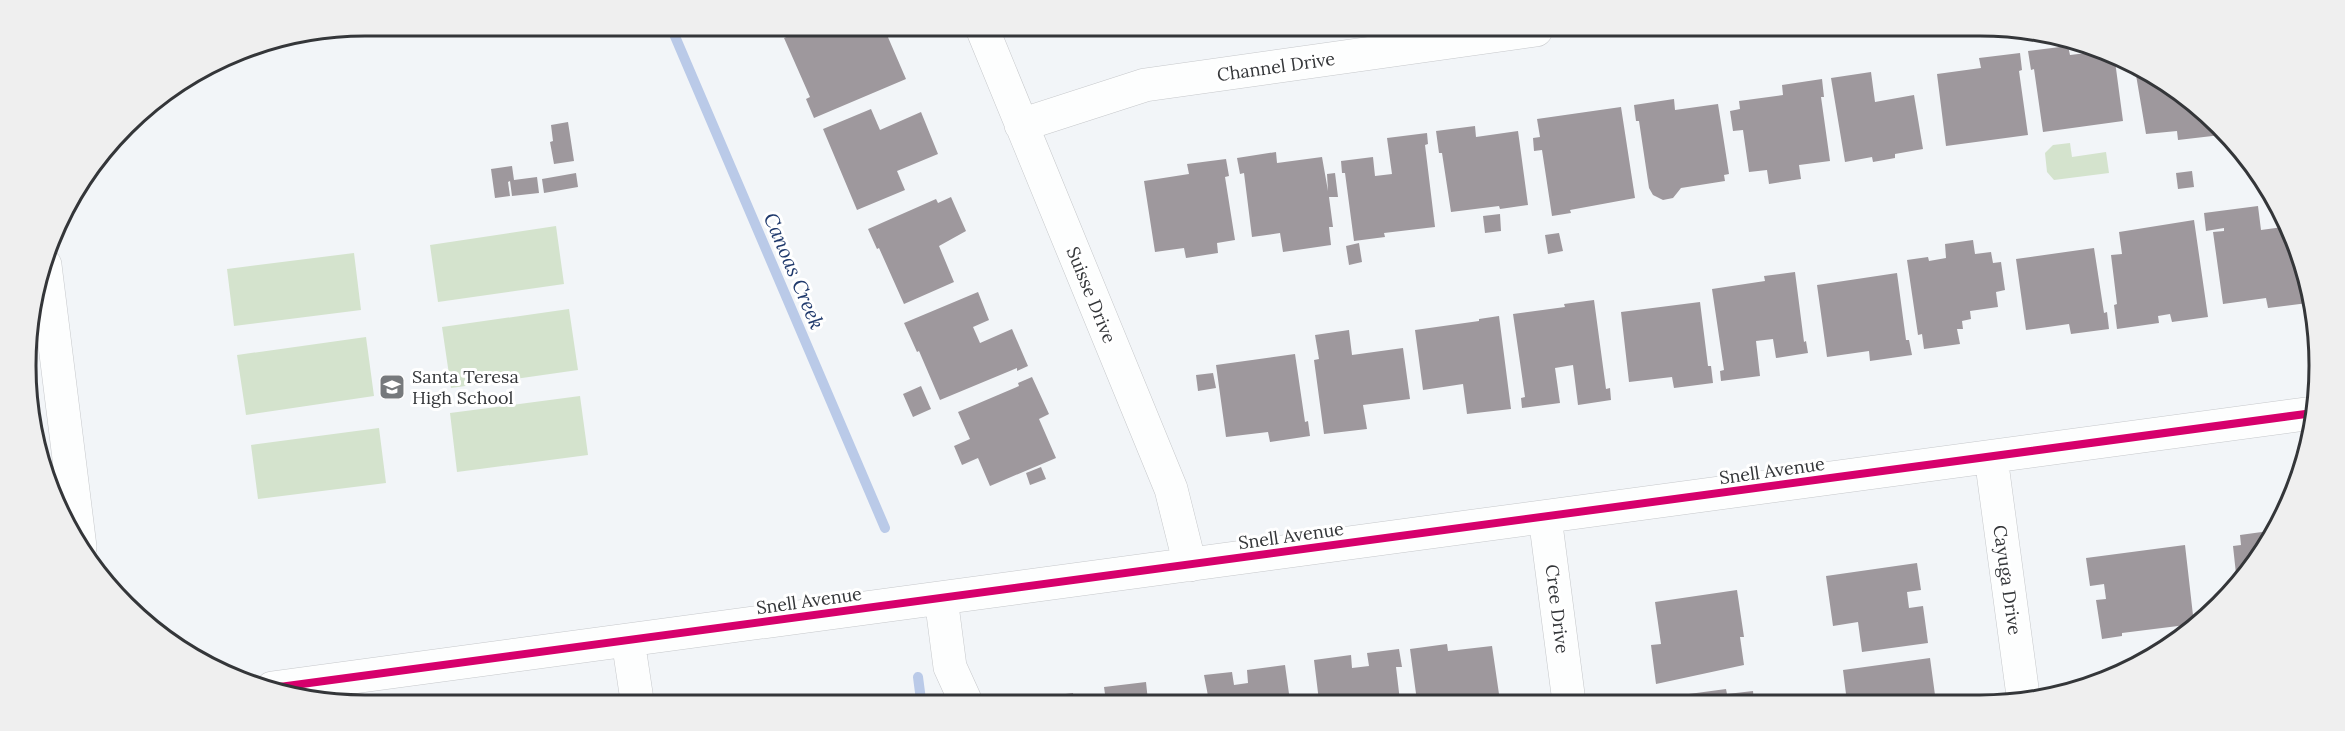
<svg xmlns="http://www.w3.org/2000/svg" width="2345" height="731" viewBox="0 0 2345 731" font-family="Lora,serif">
  <style>
    .green { fill: #d4e3cd }
    .lines { fill: none; stroke-linecap: round; stroke-linejoin: round }
    .stream { stroke: #bacae8; stroke-width: 10 }
    .building { fill: #9e989d }
    .minor-casing { stroke: #c6c8cb; stroke-width: 34 }
    .minor { stroke: #fdfefe; stroke-width: 33 }
    .cycleway-casing { stroke: #fff; stroke-width: 11 }
    .cycleway { stroke: #d6006c; stroke-width: 8 }
    .labels { text-anchor: middle; stroke-width: 6; stroke-linejoin: round; paint-order: stroke }
    .street-label { font-size: 18px; fill: #343639; stroke: #fff }
    .poi-label { font-size: 18px; fill: #343639; stroke: #fff; text-anchor: start }
    .water-label { font-size: 20px; font-style: italic; fill: #1e386b; stroke: #fff }
    .rim { fill: none; stroke: #343639; stroke-width: 3 }
  </style>
  <rect width="100%" height="100%" fill="#f2f5f8"/>
  <path class="green" d="M2070 143 2072 157 2106 152 2109 173 2054 180 2047 172 2045 153 2053 145Z
    M556 226 564 284 438 302 430 245Z
    M354 253 361 310 234 326 227 269Z
    M569 309 578 370 451 388 442 327Z
    M366 337 374 396 246 415 237 355Z
    M580 396 588 455 457 472 450 413Z
    M379 428 386 483 258 499 251 445Z"/>
  <g class="lines">
    <path class="stream" d="M671 27 885 528
      M918 677 921 700"/>
  </g>
  <path class="building" d="M809 27 884 28 906 79 814 118 806 99 810 97 784 38Z
    M2068 46 2070 55 2095 52 2115 61 2123 121 2043 132 2034 69 2031 70 2028 51Z
    M2020 53 2022 70 2019 71 2028 135 1946 146 1937 74 1981 68 1979 58Z
    M2135 69 2169 83 2221 135 2178 140 2177 131 2146 134Z
    M1871 72 1875 102 1914 95 1923 149 1895 154V158L1873 162 1872 157 1845 162 1831 78Z
    M1822 79 1824 97H1821L1830 161 1799 165 1801 179 1769 184 1767 170 1749 172 1743 130 1733 131 1730 111 1740 109 1739 101 1783 95 1782 85Z
    M1674 99 1675 110 1718 104 1729 174 1724 175 1725 181 1681 188 1673 198 1663 200 1653 195 1649 188 1639 121H1636L1634 105Z
    M1621 107 1635 198 1570 210 1571 213 1552 216 1542 150 1534 151 1533 138 1540 137 1537 119Z
    M871 109 880 130 921 112 938 154 897 171 905 190 857 210 823 129Z
    M568 122 574 161 554 164 550 142 553 141 551 125Z
    M1475 126 1476 137 1518 131 1528 205 1500 209 1499 206 1451 212 1442 153H1439L1436 131Z
    M1427 133 1428 144 1425 145 1435 227 1384 233 1385 237 1354 241 1345 173H1342L1341 161 1373 157 1375 176 1392 174 1387 138Z
    M1276 152 1277 163 1322 157 1328 191 1327 174 1335 173 1338 197H1329L1333 227H1329L1331 245 1283 252 1280 233 1252 237 1244 173 1240 174 1237 158Z
    M1226 159 1229 176 1225 177 1235 240 1217 243 1218 253 1186 258 1184 248 1155 252 1144 181 1189 174 1187 164Z
    M512 166 514 180 537 177 539 193 512 196 510 181 508 182 510 196 495 198 491 169Z
    M2192 171 2194 187 2178 189 2176 173Z
    M576 173 578 187 544 193 542 179Z
    M951 197 966 231 939 246 954 282 904 304 879 248 877 249 868 229 936 199 938 203Z
    M2258 206 2261 230 2283 227 2300 269 2308 303 2268 308 2266 298 2223 304 2213 232 2224 231V228L2206 231 2204 213Z
    M1500 214 1501 231 1485 233 1483 216Z
    M2194 220 2208 317 2172 322 2170 314 2158 316 2159 323 2117 329 2114 305 2117 304 2111 255 2122 254 2119 232Z
    M1559 233 1563 251 1548 254 1545 235Z
    M1973 240 1975 254 1991 252 1993 263 2001 262 2005 290 1996 292 1998 307 1970 311 1971 319 1962 321 1963 329H1957L1960 344 1924 349 1922 334 1918 335 1907 260 1928 257 1929 261 1946 258 1945 244Z
    M1359 243 1362 262 1349 265 1346 246Z
    M2094 248 2104 313 2107 312 2109 329 2071 334 2069 324 2026 330 2016 259Z
    M1795 272 1804 342 1806 341 1808 353 1776 358 1773 339 1756 341 1760 376 1721 381 1720 371 1724 370 1712 289 1765 281 1764 276Z
    M1897 273 1906 340H1909L1912 355 1870 361 1869 351 1827 357 1817 285Z
    M978 292 989 320 973 327 980 343 1012 329 1028 366 1017 371V368L940 400 919 351 917 352 904 323Z
    M1594 300 1606 389 1610 388 1611 400 1578 405 1573 365 1555 368 1560 403 1522 408 1521 398 1525 397 1513 314 1565 307 1564 304Z
    M1700 302 1708 366H1711L1713 383 1674 388 1672 377 1629 382 1621 312Z
    M1499 316 1511 409 1467 414 1463 384 1423 390 1415 330 1479 321V319Z
    M1349 330 1352 355 1403 348 1410 399 1363 405 1367 429 1324 434 1314 360 1319 359 1315 335Z
    M1295 354 1305 422 1308 421 1310 436 1270 442 1268 432 1226 437 1216 365Z
    M1213 373 1216 388 1198 391 1196 375Z
    M1032 377 1049 414 1039 419 1056 458 990 486 978 458 962 465 954 446 970 439 958 412 1019 386 1018 383Z
    M921 386 931 409 913 417 903 394Z
    M1041 467 1046 479 1030 485 1026 473Z
    M2269 531 2271 540 2237 583 2233 546 2241 545 2240 535Z
    M2185 545 2194 624 2122 633V636L2102 639 2096 600 2106 599 2104 584 2090 586 2086 558Z
    M1917 563 1921 590 1907 592 1909 608 1923 606 1928 643 1862 652 1858 622 1833 626 1826 576Z
    M1737 590 1744 637H1740L1744 665 1656 684 1651 645 1661 644 1655 602Z
    M1447 644 1448 651 1492 646 1500 701H1417L1410 649Z
    M1399 649 1402 667H1396L1400 701H1319L1314 660 1351 655 1352 668 1369 666 1367 653Z
    M1930 658 1935 695 1927 696 1928 702H1847L1843 670Z
    M1285 665 1290 701H1209L1204 675 1232 672 1234 685 1248 683 1247 670Z
    M2135 667 2130 670 2108 677V671Z
    M1146 682 1148 701H1106L1104 687Z
    M1726 689 1727 694 1753 691 1754 702H1659V698Z
    M1073 693 1074 701 1036 700V698Z
    M1313 695V701H1305V696Z"/>
  <g class="lines">
    <g class="minor-casing">
      <path id="minor" d="M982 28 1171 489 1190 565
        M1021 125 1145 85 1536 30
        M45 265 80 547
        M1991 457 2024 703
        M1545 517 1569 702
        M941 598 950 667 965 700
        M628 640 637 700
        M272 688 2313 413"/>
    </g>
    <use href="#minor" class="minor"/>
    <g class="cycleway-casing">
      <path id="cycleway" d="M272 688 2313 413"/>
    </g>
    <use href="#cycleway" class="cycleway"/>
  </g>
  <defs>
    <g id="school-square" transform="scale(1.35)"><rect x="-9" y="-9" width="18" height="18" rx="4" fill="#76797c" stroke="#fff"/><path d="M0-5L7-2L0 1L-7-2ZM-4 1L0 2.5L4 1V4Q0 6-4 4Z" fill="#fff"/></g>
  </defs>
  <g fill-rule="evenodd">
    <use href="#school-square" x="392" y="387"/>
  </g>
  <g class="labels">
    <g class="street-label">
      <text transform="translate(1276 67) rotate(-8)" y="6">Channel Drive</text>
      <text transform="translate(1091 295) rotate(68)" y="6">Suisse Drive</text>
      <text transform="translate(1772 471) rotate(-8)" y="6">Snell Avenue</text>
      <text transform="translate(1291 536) rotate(-8)" y="6">Snell Avenue</text>
      <text transform="translate(2007 580) rotate(82)" y="6">Cayuga Drive</text>
      <text transform="translate(809 601) rotate(-8)" y="6">Snell Avenue</text>
      <text transform="translate(1557 609) rotate(83)" y="6">Cree Drive</text>
    </g>
    <g class="poi-label">
      <text x="412" y="383">Santa Teresa<tspan x="412" dy="21">High School</tspan></text>
    </g>
    <g class="water-label">
      <text transform="translate(794 271) rotate(67)" y="7">Canoas Creek</text>
    </g>
  </g>
  <path d="M0 0H2345V731H0ZM365 36H1980A329 329 0 0 1 2309 365V366A329 329 0 0 1 1980 695H365A329 329 0 0 1 36 366V365A329 329 0 0 1 365 36Z" fill="#efefef" fill-rule="evenodd"/>
  <path class="rim" d="M365 36H1980A329 329 0 0 1 2309 365V366A329 329 0 0 1 1980 695H365A329 329 0 0 1 36 366V365A329 329 0 0 1 365 36Z"/>
</svg>
